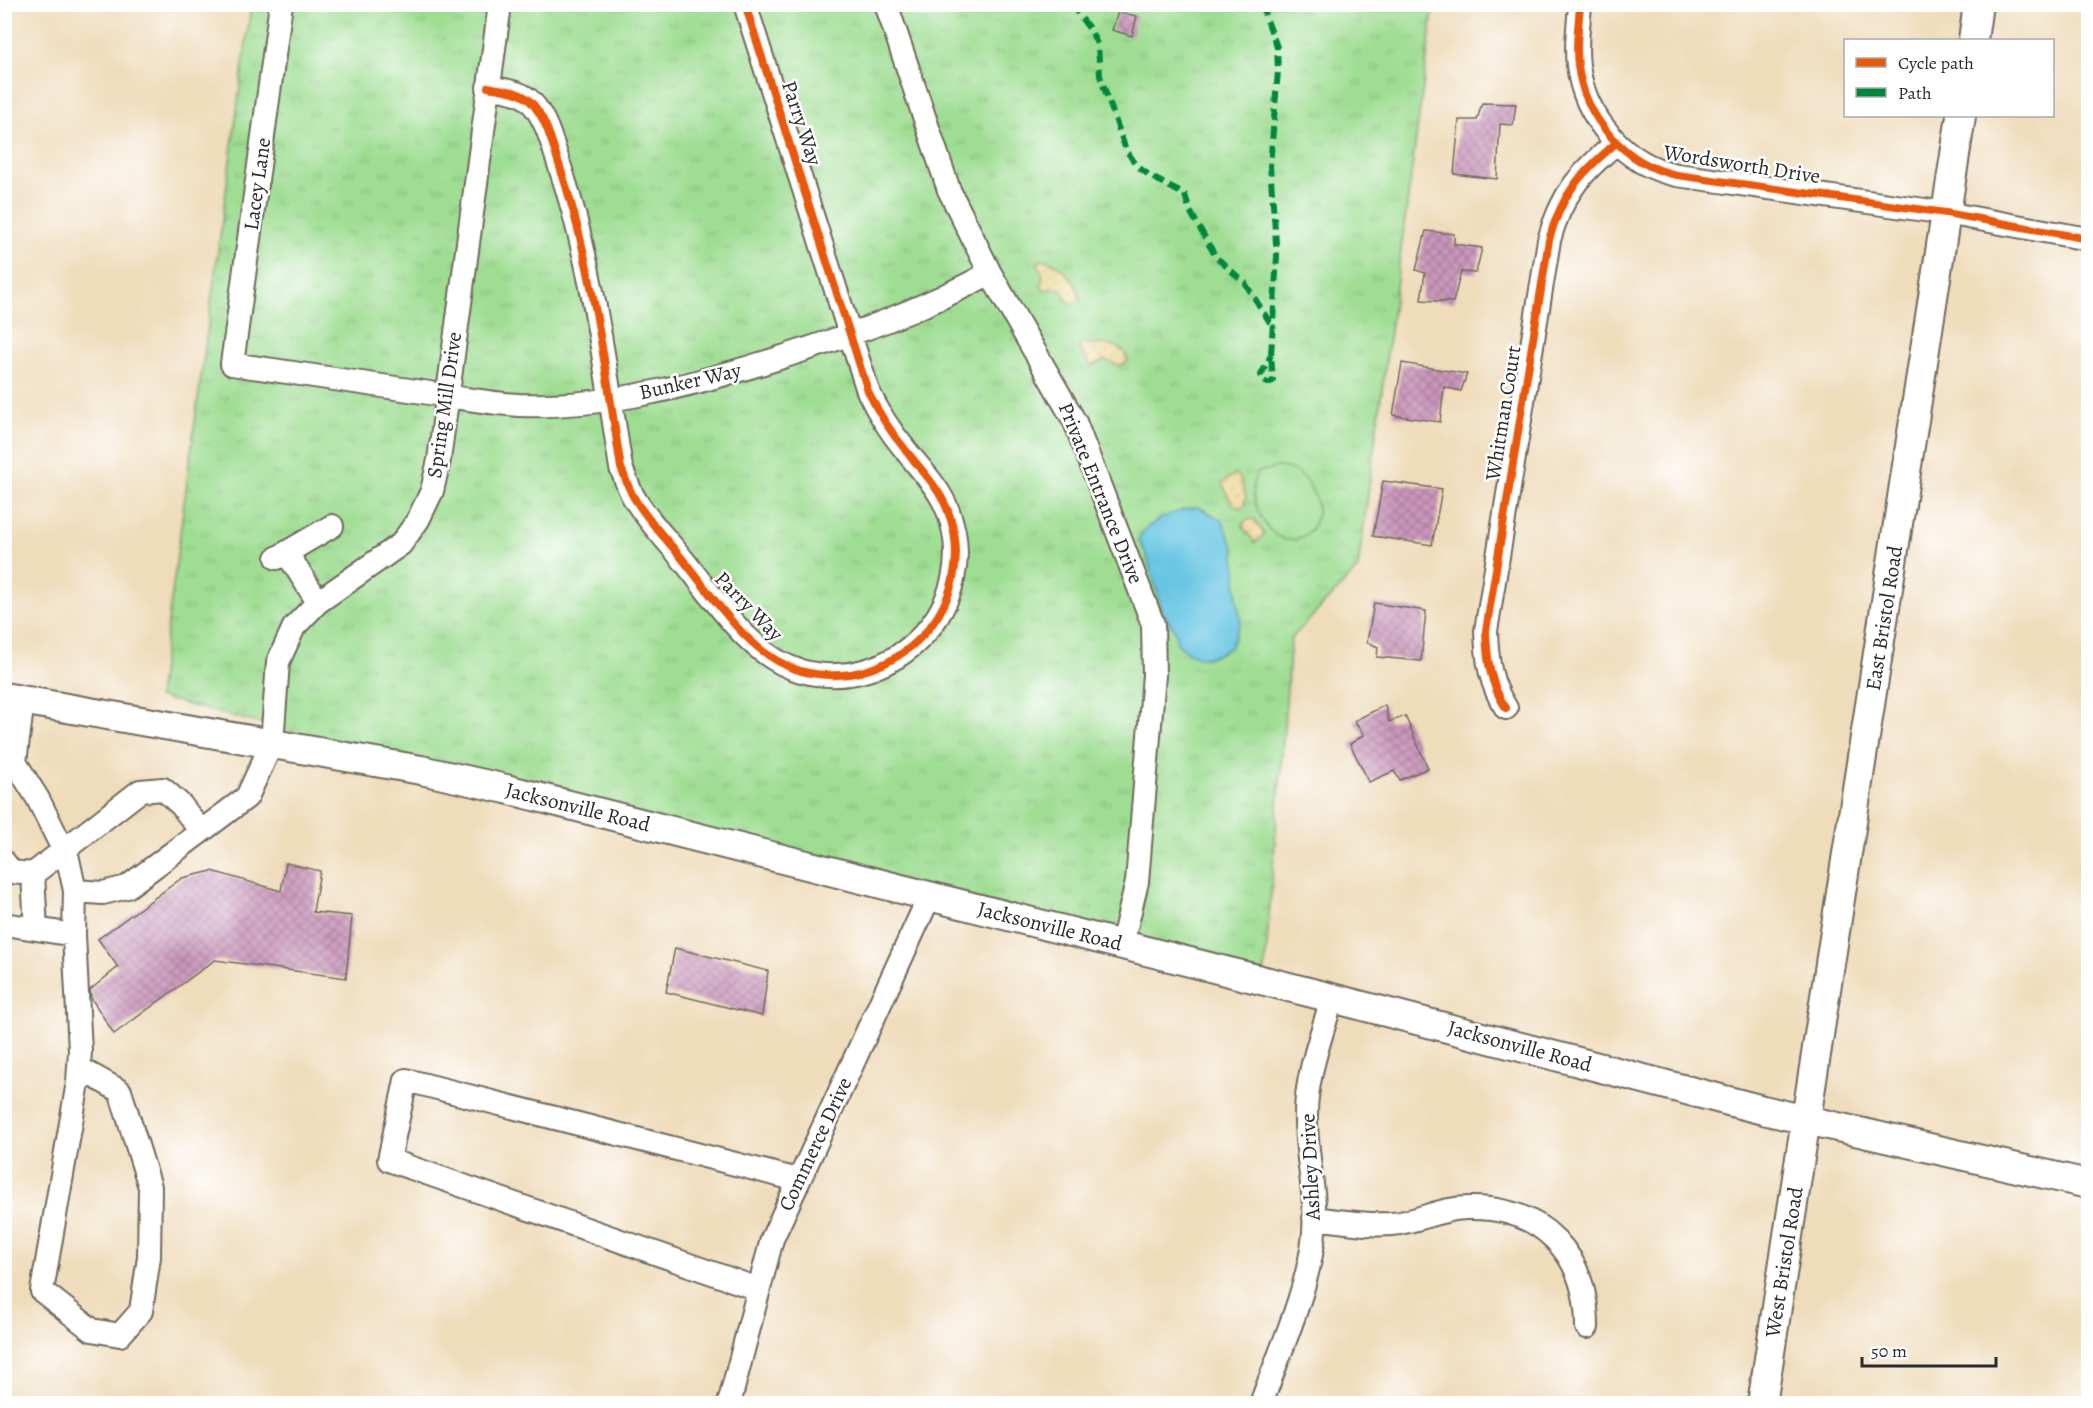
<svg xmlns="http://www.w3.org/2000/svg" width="2093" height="1408" font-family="Alegreya,serif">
  <defs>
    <pattern id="grass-tufts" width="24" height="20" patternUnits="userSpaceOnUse" patternTransform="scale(1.5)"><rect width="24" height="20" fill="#9edd92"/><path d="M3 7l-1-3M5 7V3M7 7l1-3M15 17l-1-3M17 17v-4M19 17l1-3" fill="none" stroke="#88be7e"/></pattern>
    <pattern id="sand-dots" width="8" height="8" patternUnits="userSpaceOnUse" patternTransform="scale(1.5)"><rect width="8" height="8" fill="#eeda9e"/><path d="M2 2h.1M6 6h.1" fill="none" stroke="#cb8" stroke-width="1.8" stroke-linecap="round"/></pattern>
    <pattern id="building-cross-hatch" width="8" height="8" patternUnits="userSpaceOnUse" patternTransform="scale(1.5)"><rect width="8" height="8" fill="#cb97bc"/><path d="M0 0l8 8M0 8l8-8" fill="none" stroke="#a57b99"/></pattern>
  </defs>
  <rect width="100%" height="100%" fill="#fff"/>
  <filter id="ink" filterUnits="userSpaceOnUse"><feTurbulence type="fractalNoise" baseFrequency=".0167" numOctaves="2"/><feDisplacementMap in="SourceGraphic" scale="12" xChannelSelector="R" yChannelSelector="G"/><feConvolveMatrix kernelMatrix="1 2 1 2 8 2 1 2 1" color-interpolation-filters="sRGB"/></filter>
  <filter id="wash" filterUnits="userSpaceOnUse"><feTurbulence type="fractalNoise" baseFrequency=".008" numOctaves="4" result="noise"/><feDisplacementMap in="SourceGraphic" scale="24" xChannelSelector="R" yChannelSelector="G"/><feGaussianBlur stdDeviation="1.35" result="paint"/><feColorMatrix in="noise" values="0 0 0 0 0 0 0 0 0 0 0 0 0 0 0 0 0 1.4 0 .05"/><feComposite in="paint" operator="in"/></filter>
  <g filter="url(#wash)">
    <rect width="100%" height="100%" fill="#efdcbb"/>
    <!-- grass -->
    <path fill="url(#grass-tufts)" stroke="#64845e" stroke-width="1.5" d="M 251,5 L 1434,5 L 1358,568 L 1291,639 L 1264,980 L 158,697 Z"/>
    <!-- sand -->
    <path fill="url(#sand-dots)" stroke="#8c8264" stroke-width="1.5" d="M 1040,260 C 1061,260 1076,282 1081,300 L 1070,304 C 1057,290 1070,286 1044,290 L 1041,285 L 1043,276 L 1038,263 Z
      M 1082,343 C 1097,345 1124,340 1128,361 L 1120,366 L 1105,360 L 1091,366 L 1079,348 Z
      M 1235,474 L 1240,478 L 1246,497 L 1244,506 L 1239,508 L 1231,502 L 1222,483 Z
      M 1254,519 L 1264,534 L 1255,543 L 1242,525 L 1246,520 Z"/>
    <!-- garden -->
    <path fill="#9edd92" stroke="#64845e" stroke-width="1.5" d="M 1277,467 C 1292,467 1302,474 1310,487 C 1338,530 1277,573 1255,502 C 1252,491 1251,481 1259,472 Z"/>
    <!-- water -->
    <path fill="#65c5e3" stroke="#487887" stroke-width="1.5" d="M 1198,507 L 1222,520 L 1235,551 L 1237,599 L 1241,620 L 1230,648 C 1209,661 1194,662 1177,643 L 1175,631 L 1163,613 L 1146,553 L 1138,540 C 1147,520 1178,510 1198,507 Z"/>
    <g id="blocks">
      <!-- building -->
      <path fill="url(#building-cross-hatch)" d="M 1118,12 L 1137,16 L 1132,36 L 1112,30 Z
        M 1482,103 L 1516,104 L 1513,125 L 1500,124 L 1497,179 L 1454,174 L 1459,120 L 1477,120 Z
        M 1426,231 L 1454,234 L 1454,244 L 1482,248 L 1476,273 L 1461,272 L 1453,302 L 1421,300 L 1425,273 L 1416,270 Z
        M 1402,363 L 1467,374 L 1461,391 L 1444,387 L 1440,422 L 1393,415 Z
        M 1383,481 L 1442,489 L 1432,545 L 1373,536 Z
        M 1374,603 L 1426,611 L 1421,661 L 1377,657 L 1378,647 L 1367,642 Z
        M 1385,705 L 1389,722 L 1405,716 L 1428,768 L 1400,780 L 1394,771 L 1369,782 L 1350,744 L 1364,735 L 1354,721 Z
        M 286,863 L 320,871 L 313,912 L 352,916 L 346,978 L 215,960 L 114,1034 L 91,998 L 90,990 L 118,967 L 98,939 L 182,878 L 212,871 L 281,891 Z
        M 675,948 L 768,971 L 762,1016 L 666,992 Z"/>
    </g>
  </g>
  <g filter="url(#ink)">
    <use href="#blocks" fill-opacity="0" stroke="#70695d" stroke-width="1.5"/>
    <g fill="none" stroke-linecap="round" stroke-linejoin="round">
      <!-- minor casing -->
      <g stroke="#70695d" stroke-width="26">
        <path id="minor" d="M 281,4 L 232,364 C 293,373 355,382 416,391 C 450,396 484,403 519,405 C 607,408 693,385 776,359 C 852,335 920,311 990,273
          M 886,4 L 949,190 L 990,273 L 1075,422 L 1153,624 L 1154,675 L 1137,882 L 1122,944
          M 1580,4 C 1579,24 1575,45 1578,65 C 1584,117 1625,165 1677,175 L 1946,213 L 2088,239
          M 488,87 C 502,90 521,91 531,102 C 546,118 552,143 559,164 C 592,262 605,366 621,468 C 626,479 629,491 636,501 C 649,522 668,541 684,561 C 716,600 750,657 801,671 C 896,696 983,603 948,511 C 939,487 919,468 904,448 C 889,430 878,412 868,391 L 745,4
          M 287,553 L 318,602
          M 277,558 L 332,526
          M 23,700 L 15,762 L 38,799 L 68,859 L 75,891 L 74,935
          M 1506,708 C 1490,684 1487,660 1486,631 L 1549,240 C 1562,193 1580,174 1616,143
          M 4,862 L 12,872 L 33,874 L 36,929 L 4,924
          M 33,874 L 140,791 L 163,789 L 181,805 L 200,830
          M 75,891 L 103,893 L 127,887 L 247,797 L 272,743 L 278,662 L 294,627 L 318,602 L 401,544 L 418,520 L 432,491 L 439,460 L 500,4
          M 36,929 L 74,935 L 80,1051 L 78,1082 L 42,1291 L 92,1330 L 120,1335 L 141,1311 L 149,1257 L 150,1187 L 120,1091 L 79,1068
          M 1314,1218 C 1340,1221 1366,1226 1392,1224 C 1418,1222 1441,1208 1467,1208 C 1542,1206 1587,1254 1587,1327
          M 758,1289 L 389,1160 L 406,1080 L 798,1180
          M 729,1404 L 772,1239 L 930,895
          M 1261,1404 C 1279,1353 1306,1295 1313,1242 C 1319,1199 1305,1157 1306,1114 C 1306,1075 1322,1035 1332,998"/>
      </g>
      <!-- major casing -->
      <g stroke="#70695d" stroke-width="32">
        <path id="major" d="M 1973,40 L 1978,4
          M 4,697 L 421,770 L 506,789 L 1332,998 L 1763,1110 L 2088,1184
          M 1762,1404 L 1961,116"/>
      </g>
      <!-- minor -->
      <use href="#minor" stroke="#fff" stroke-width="22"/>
      <!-- major -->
      <use href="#major" stroke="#fff" stroke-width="28"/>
      <!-- quiet -->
      <path stroke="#00873e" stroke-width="6" stroke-dasharray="12 6" stroke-linecap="butt" d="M 1071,4 L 1091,31 L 1098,46 L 1100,76 L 1126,150 L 1137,166 L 1150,176 L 1185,195 L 1190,211 L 1216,257 L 1245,283 L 1274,329
        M 1261,4 L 1277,47 L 1278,71 L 1270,166 L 1277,256 L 1271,355 L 1273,381 L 1268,383 L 1263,381 L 1261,375 L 1271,355"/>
      <!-- cycleway casing -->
      <g stroke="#fff" stroke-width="11">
        <path id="cycleway" d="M 1580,4 C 1579,24 1575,45 1578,65 C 1584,117 1625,165 1677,175 L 1946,213 L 2088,239
          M 488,87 C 502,90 521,91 531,102 C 546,118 552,143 559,164 C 592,262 605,366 621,468 C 626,479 629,491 636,501 C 649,522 668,541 684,561 C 716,600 750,657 801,671 C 896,696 983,603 948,511 C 939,487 919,468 904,448 C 889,430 878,412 868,391 L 745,4
          M 1506,708 C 1490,684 1487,660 1486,631 L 1549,240 C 1562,193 1580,174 1616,143"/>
      </g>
      <!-- cycleway -->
      <use href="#cycleway" stroke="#e8590c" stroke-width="8"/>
    </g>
  </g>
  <g text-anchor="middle" stroke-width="5" stroke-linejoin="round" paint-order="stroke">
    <!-- street labels -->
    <g font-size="21" fill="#2b2b2b" stroke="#fff">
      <text transform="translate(802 123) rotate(72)" y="7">Parry Way</text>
      <text transform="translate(1742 164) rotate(9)" y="7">Wordsworth Drive</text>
      <text transform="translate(257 184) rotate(-82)" y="7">Lacey Lane</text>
      <text transform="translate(690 381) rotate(-13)" y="7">Bunker Way</text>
      <text transform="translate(444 405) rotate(-82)" y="7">Spring Mill Drive</text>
      <text transform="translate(1503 413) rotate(-81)" y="7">Whitman Court</text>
      <text transform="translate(1101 493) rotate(68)" y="7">Private Entrance Drive</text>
      <text transform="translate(749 606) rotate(46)" y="7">Parry Way</text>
      <text transform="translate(1884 618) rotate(-81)" y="7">East Bristol Road</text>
      <text transform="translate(578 807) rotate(14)" y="7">Jacksonville Road</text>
      <text transform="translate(1050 926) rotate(14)" y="7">Jacksonville Road</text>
      <text transform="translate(1520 1046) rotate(15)" y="7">Jacksonville Road</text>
      <text transform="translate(815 1144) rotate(-65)" y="7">Commerce Drive</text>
      <text transform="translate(1310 1167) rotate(-93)" y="7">Ashley Drive</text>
      <text transform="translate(1784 1262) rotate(-81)" y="7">West Bristol Road</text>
    </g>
  </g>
  <!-- margin -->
  <rect width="2093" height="1408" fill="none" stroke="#fff" stroke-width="24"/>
  <!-- legend -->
  <rect x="1844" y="39" width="210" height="78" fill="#ffffff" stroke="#aaaaaa" stroke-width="1.5"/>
  <rect x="1856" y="58" width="30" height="9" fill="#e8590c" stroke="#aaaaaa" stroke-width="1.5"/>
  <text x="1898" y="69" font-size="18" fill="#2b2b2b">Cycle path</text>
  <rect x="1856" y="88" width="30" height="9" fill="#00873e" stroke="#aaaaaa" stroke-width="1.5"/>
  <text x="1898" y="99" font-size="18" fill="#2b2b2b">Path</text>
  <!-- scale -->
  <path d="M1862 1357v9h134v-9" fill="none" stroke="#2b2b2b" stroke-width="3"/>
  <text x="1871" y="1357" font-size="18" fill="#2b2b2b" stroke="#ffffff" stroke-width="4.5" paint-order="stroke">50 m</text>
</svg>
